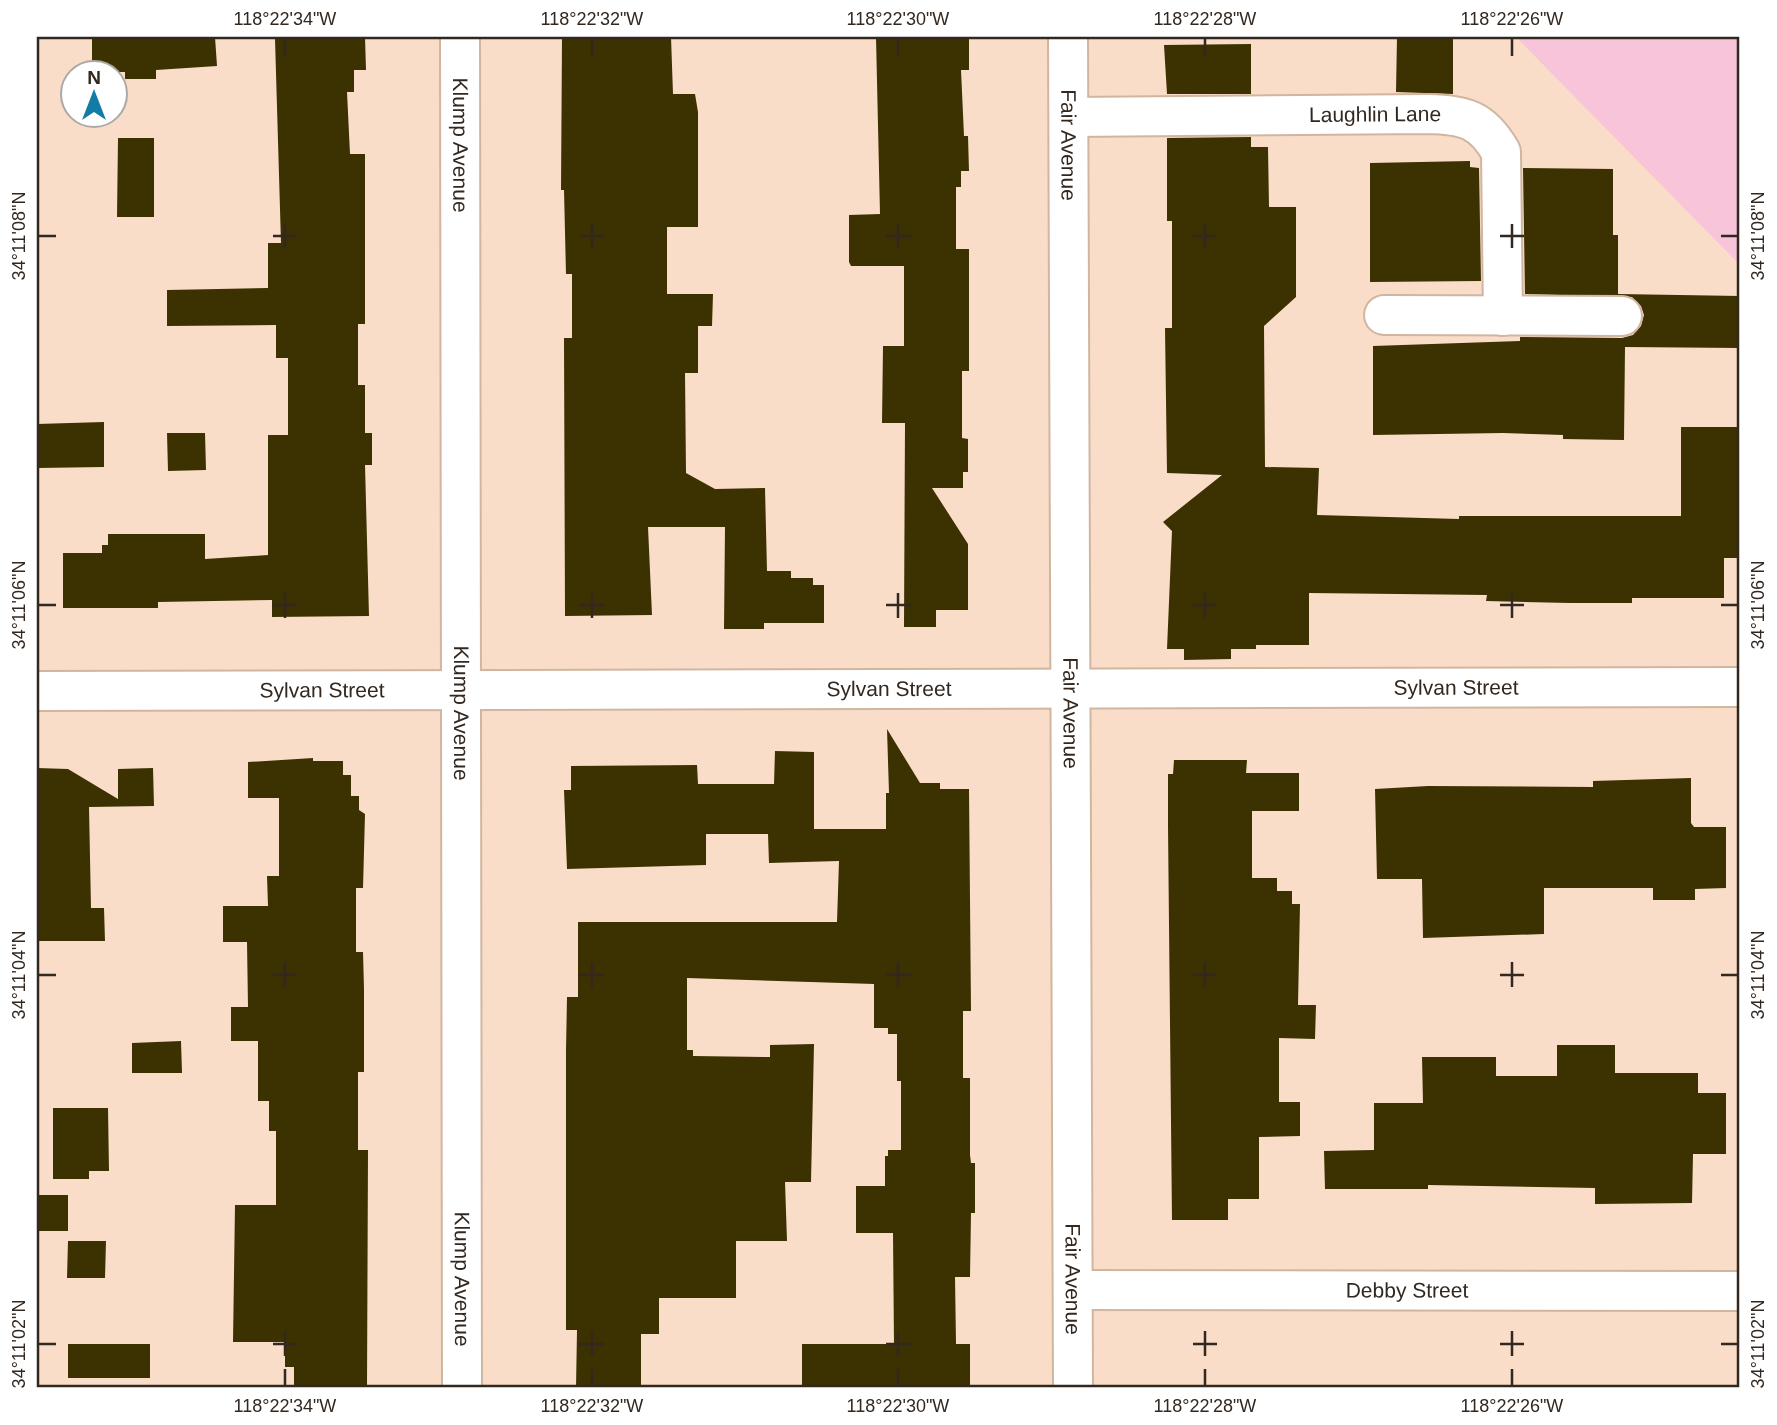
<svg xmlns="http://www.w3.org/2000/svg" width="1777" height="1425" font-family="Helvetica,sans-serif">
  <rect width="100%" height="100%" fill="#f9ddc8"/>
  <!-- green -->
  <path fill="#f7c4da" d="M 1516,37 L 1740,37 L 1740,265 Z"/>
  <!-- building -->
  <path fill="#3c3101" d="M 92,37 L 215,37 L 217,66 L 156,70 L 156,79 L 125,79 L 125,72 L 92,72 Z
    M 365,37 L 366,70 L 354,70 L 354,92 L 347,92 L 350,154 L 365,154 L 365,324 L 358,324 L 358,385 L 365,385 L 365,433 L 372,433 L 372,465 L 365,465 L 369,616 L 272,617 L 272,600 L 158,602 L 158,608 L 63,608 L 63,553 L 102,553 L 102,545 L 108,545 L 108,534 L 205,534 L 205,559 L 268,555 L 268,435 L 288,435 L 288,358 L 276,358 L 276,325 L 167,326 L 167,290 L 268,288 L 268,243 L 281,243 L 275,39 Z
    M 562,37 L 671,37 L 673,94 L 695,94 L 698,112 L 698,227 L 667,227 L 667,294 L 713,294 L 712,326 L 698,326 L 698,373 L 685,373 L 686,473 L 715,489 L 765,488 L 767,571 L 791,571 L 791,578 L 813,578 L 813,585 L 824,585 L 824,623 L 764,623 L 764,629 L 724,629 L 725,527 L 648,527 L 652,615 L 565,616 L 564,338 L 572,338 L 572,274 L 566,274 L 564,190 L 561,190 Z
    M 876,37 L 969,37 L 969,70 L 961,70 L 964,136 L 968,136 L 969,171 L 961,171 L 961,187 L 956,187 L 956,249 L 969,249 L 969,371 L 962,371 L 962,438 L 968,439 L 968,472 L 963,472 L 963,488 L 932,488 L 968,544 L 968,610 L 936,610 L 936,627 L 904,627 L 905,423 L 882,423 L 883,346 L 904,346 L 904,266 L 851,266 L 849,262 L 849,215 L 880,214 Z
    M 1397,37 L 1453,37 L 1453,94 L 1396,92 Z
    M 1251,44 L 1251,94 L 1167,94 L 1164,45 Z
    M 1251,137 L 1251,147 L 1268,147 L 1269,207 L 1296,207 L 1296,297 L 1264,326 L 1265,467 L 1319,468 L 1317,515 L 1459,519 L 1459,516 L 1681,516 L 1681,427 L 1740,427 L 1739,558 L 1724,558 L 1724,598 L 1632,598 L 1632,603 L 1570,603 L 1486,601 L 1487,595 L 1309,593 L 1309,645 L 1256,645 L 1256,649 L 1231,649 L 1231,659 L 1184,660 L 1184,649 L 1167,649 L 1172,531 L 1163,522 L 1222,475 L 1167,473 L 1165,328 L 1172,328 L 1172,221 L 1167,221 L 1167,138 Z
    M 118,138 L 154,138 L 154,217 L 117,217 Z
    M 1470,161 L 1470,167 L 1479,168 L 1481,281 L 1370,282 L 1370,163 Z
    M 1523,168 L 1613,169 L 1613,235 L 1618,235 L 1618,294 L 1740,296 L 1740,348 L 1625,347 L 1624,440 L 1563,439 L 1563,435 L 1503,433 L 1373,435 L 1373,346 L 1520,341 L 1520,337 L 1622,338 L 1633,335 L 1641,326 L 1644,315 L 1641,306 L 1632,297 L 1525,294 Z
    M 104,422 L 104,467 L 37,468 L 37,424 Z
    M 167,433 L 205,433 L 206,470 L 168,471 Z
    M 887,729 L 920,783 L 940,783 L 940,789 L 969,789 L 971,1011 L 963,1011 L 963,1078 L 970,1078 L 970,1155 L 971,1163 L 975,1163 L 975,1213 L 971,1213 L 970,1277 L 955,1277 L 956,1344 L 970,1344 L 970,1388 L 802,1388 L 802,1344 L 894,1344 L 893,1233 L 856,1233 L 856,1186 L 885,1186 L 885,1156 L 888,1156 L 888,1150 L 901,1150 L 901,1081 L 897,1081 L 897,1034 L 888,1034 L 888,1028 L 874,1028 L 874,984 L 687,978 L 687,1050 L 693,1050 L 693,1056 L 770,1057 L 770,1045 L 814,1044 L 811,1182 L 785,1182 L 787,1241 L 736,1241 L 736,1298 L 659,1298 L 659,1334 L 641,1334 L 641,1388 L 576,1388 L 577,1330 L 566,1330 L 566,1050 L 567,997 L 578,997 L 578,922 L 837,922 L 839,861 L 769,863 L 768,834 L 706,834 L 706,865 L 567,869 L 564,790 L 571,790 L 571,766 L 697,765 L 698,784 L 774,784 L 775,751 L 814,752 L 814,829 L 886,829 L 886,793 L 889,793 Z
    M 313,758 L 313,761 L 343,761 L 343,775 L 351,775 L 351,796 L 359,796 L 359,810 L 365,814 L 363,888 L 356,888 L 356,952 L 363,952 L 364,989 L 364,1072 L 358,1072 L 358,1150 L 368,1150 L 367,1388 L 294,1388 L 294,1367 L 285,1367 L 285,1342 L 233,1342 L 235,1205 L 276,1205 L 276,1131 L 269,1131 L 269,1101 L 258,1101 L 258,1041 L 231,1041 L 231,1007 L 248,1007 L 247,942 L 223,942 L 223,906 L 268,906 L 267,876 L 279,876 L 279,798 L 248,798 L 248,762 Z
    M 1174,760 L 1247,760 L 1246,773 L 1299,773 L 1299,811 L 1252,811 L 1252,878 L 1277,878 L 1277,891 L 1292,891 L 1292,904 L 1300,904 L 1298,1005 L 1316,1005 L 1315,1039 L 1279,1038 L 1279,1102 L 1300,1102 L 1300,1136 L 1259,1137 L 1259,1199 L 1228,1199 L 1228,1220 L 1172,1220 L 1168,826 L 1168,774 L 1173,774 Z
    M 37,768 L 68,769 L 118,799 L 118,769 L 153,768 L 154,806 L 89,807 L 91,908 L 104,908 L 105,941 L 37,941 Z
    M 1691,778 L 1691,823 L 1694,827 L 1726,827 L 1726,888 L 1695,889 L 1695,900 L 1653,900 L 1653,888 L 1544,888 L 1544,934 L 1423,938 L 1422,879 L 1377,879 L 1375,789 L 1428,786 L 1593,787 L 1593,781 Z
    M 181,1041 L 182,1073 L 132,1073 L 132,1043 Z
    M 1557,1045 L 1615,1045 L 1615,1073 L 1698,1073 L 1698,1093 L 1726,1093 L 1726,1154 L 1693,1154 L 1692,1203 L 1595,1204 L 1595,1188 L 1428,1185 L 1428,1189 L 1325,1189 L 1324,1151 L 1374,1150 L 1374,1103 L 1423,1103 L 1422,1057 L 1496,1057 L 1496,1076 L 1557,1076 Z
    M 53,1108 L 108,1108 L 109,1171 L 89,1171 L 89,1179 L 53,1179 Z
    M 37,1195 L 68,1195 L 68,1231 L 37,1231 Z
    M 68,1241 L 106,1241 L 105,1278 L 67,1278 Z
    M 68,1344 L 150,1344 L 150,1378 L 68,1378 Z"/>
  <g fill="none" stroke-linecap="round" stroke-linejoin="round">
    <!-- minor casing -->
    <g stroke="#d0b6a1" stroke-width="42">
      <g id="minor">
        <path id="s1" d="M 460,37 L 462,1388"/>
        <path id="s2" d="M 1068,37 L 1073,1388"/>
        <path id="s3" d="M 1069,117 L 1428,114 C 1465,115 1482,119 1501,152 L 1503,316"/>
        <path d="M 1384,315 L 1622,316"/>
        <path id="s4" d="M 37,691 L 1740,687"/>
        <path id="s5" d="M 1073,1290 L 1740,1291"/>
      </g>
    </g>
    <!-- minor -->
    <use href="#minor" stroke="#fff" stroke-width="38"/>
  </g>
  <!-- ticks -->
  <path fill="none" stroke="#332820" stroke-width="2.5" d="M 285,38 L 285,56M 592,38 L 592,56M 898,38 L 898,56M 1205,38 L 1205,56M 1512,38 L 1512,56M 285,224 L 285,248M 592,224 L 592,248M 898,224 L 898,248M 1205,224 L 1205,248M 1512,224 L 1512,248M 38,236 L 56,236M 273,236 L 297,236M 579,236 L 604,236M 886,236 L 911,236M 1193,236 L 1217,236M 1500,236 L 1524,236M 1721,236 L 1738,236M 285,593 L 285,618M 592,593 L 592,618M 898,593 L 898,618M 1205,593 L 1205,618M 1512,593 L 1512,618M 38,605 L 56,605M 273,605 L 297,605M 579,605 L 604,605M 886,605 L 911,605M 1193,605 L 1217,605M 1500,605 L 1524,605M 1721,605 L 1738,605M 285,962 L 285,987M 592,962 L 592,987M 898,962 L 898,987M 1205,962 L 1205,987M 1512,962 L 1512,987M 38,975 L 56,975M 273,975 L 297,975M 579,975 L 604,975M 886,975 L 911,975M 1193,975 L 1217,975M 1500,975 L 1524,975M 1721,975 L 1738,975M 285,1331 L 285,1356M 592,1331 L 592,1356M 898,1331 L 898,1356M 1205,1331 L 1205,1356M 1512,1331 L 1512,1356M 38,1344 L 56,1344M 273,1344 L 297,1344M 579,1344 L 604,1344M 886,1344 L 911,1344M 1193,1344 L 1217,1344M 1500,1344 L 1524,1344M 1721,1344 L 1738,1344M 285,1369 L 285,1386M 592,1369 L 592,1386M 898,1369 L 898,1386M 1205,1369 L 1205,1386M 1512,1369 L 1512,1386"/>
  <g text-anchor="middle" stroke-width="7" stroke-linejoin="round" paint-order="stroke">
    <!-- street labels -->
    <g font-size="21" fill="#332820" stroke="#fff">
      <text dy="7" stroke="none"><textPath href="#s3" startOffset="306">Laughlin Lane</textPath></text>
      <text dy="7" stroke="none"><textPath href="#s1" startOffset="108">Klump Avenue</textPath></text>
      <text dy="7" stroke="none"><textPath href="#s2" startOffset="108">Fair Avenue</textPath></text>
      <text dy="7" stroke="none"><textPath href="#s4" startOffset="1419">Sylvan Street</textPath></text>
      <text dy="7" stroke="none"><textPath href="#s4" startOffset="852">Sylvan Street</textPath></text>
      <text dy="7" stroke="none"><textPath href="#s4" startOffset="285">Sylvan Street</textPath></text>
      <text dy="7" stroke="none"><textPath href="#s1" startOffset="676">Klump Avenue</textPath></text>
      <text dy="7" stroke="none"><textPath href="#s2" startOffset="676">Fair Avenue</textPath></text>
      <text dy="7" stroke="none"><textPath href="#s1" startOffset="1242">Klump Avenue</textPath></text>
      <text dy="7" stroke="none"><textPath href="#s2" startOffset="1242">Fair Avenue</textPath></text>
      <text dy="7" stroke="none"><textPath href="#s5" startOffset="334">Debby Street</textPath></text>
    </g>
  </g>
  <!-- border -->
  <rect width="1777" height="1425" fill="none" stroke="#ffffff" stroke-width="77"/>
  <!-- north arrow -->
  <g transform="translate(94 94)"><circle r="33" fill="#ffffff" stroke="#ada9a6" stroke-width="2"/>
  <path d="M0-5L12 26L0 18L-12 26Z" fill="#137ca6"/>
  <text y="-10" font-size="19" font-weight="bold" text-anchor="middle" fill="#332820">N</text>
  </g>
  <rect x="38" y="38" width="1700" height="1348" fill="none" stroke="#332820" stroke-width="2.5"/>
  <g font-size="18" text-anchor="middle" fill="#332820">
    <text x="285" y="25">118°22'34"W</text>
    <text x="592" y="25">118°22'32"W</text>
    <text x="898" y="25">118°22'30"W</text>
    <text x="1205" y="25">118°22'28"W</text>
    <text x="1512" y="25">118°22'26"W</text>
    <text transform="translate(19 236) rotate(-90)" y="6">34°11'08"N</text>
    <text transform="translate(1758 236) rotate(-90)" y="6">34°11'08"N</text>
    <text transform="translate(19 605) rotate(-90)" y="6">34°11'06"N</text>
    <text transform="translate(1758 605) rotate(-90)" y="6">34°11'06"N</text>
    <text transform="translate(19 975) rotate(-90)" y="6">34°11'04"N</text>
    <text transform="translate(1758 975) rotate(-90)" y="6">34°11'04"N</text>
    <text transform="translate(19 1344) rotate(-90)" y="6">34°11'02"N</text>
    <text transform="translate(1758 1344) rotate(-90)" y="6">34°11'02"N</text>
    <text x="285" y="1412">118°22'34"W</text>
    <text x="592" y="1412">118°22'32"W</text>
    <text x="898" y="1412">118°22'30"W</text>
    <text x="1205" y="1412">118°22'28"W</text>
    <text x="1512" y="1412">118°22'26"W</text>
  </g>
</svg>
